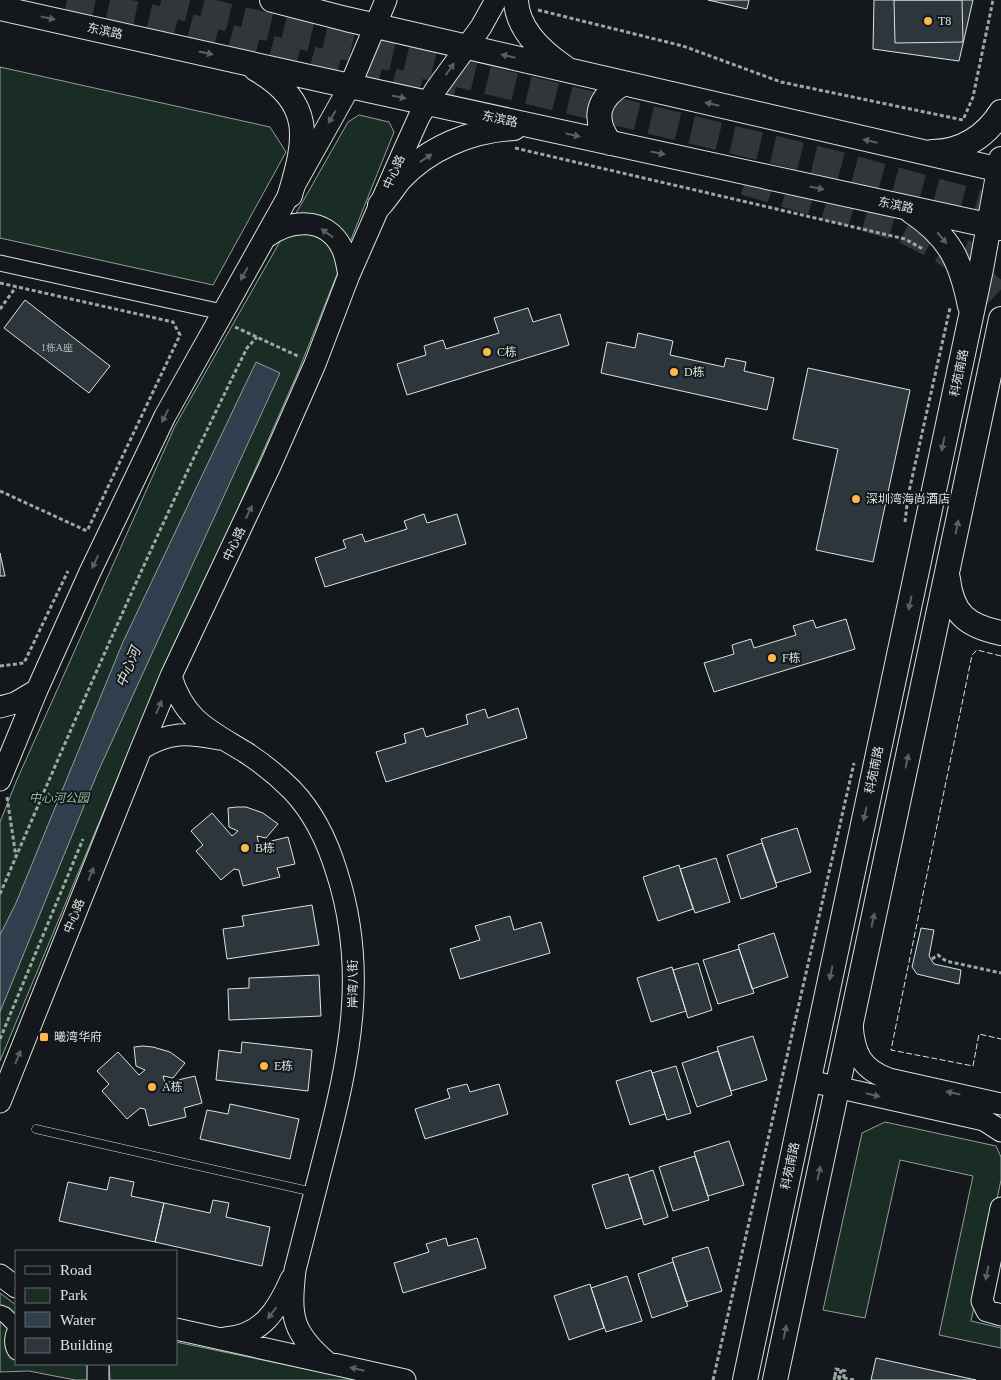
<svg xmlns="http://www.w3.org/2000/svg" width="1001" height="1380" font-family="'Times New Roman','Noto Sans SC',serif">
  <rect width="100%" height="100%" fill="#14181c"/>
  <!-- green -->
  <path fill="#1a2d24" stroke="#939e99" d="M 0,67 L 270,127 L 286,152 L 213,285 L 0,238 Z
    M 359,115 L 389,122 L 394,132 L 298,372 L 232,522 L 150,700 L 0,1061 L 0,822 L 16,782 L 175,426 L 348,122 Z
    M 885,1122 L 996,1146 L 1001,1157 L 1001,1180 L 971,1321 L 1001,1328 L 1001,1348 L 939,1335 L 973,1176 L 900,1160 L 865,1318 L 823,1310 L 862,1133 Z
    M 0,1293 L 16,1305 L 16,1364 L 88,1364 L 89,1380 L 75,1380 L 29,1371 L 0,1372 Z
    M 176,1342 L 359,1380 L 110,1380 L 109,1364 L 176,1364 Z"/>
  <!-- water -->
  <path fill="#2f3f4d" stroke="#939e99" d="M 256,362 L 280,373 L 97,774 L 0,1012 L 0,935 L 16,903 L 123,642 Z"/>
  <!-- building -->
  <path fill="#2c363c" stroke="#d8e6dc" d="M 708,0 L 749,0 L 747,9 Z
    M 874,0 L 973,0 L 959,61 L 873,49 Z
    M 894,0 L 962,0 L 963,42 L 895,43 Z
    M 25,300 L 110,366 L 89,393 L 4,328 Z
    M 528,308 L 533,322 L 560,314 L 569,345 L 407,395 L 397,364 L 426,355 L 424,346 L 443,340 L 446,349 L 499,333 L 494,318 Z
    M 638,333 L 673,341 L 670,355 L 724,367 L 726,358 L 746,362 L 744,371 L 774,378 L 767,410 L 601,373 L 607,342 L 635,348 Z
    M 808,368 L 910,390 L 873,562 L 816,550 L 838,449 L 793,439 Z
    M 424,514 L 427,523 L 457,514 L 466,544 L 325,587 L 315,558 L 346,548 L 343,540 L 362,534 L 365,542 L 407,529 L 404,521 Z
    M 0,553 L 5,576 L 0,576 Z
    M 846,619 L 855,649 L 714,692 L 704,663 L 734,654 L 732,645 L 751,639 L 754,648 L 796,635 L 793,626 L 813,620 L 816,628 Z
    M 518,708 L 527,738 L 386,782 L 376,752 L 406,743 L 404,734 L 423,728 L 426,737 L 468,724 L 466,715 L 485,709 L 488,718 Z
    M 237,807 L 246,807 L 263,813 L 278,824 L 266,838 L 257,836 L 259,844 L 288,837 L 295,864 L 277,868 L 280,877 L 243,886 L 239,870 L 234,869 L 221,880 L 196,851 L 203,845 L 191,831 L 212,813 L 232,836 L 238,831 L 229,827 L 228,808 Z
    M 797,828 L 811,872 L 776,883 L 761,839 Z
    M 762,843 L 777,887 L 741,899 L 727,855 Z
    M 716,858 L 730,902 L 695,913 L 680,869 Z
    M 679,865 L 693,909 L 658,921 L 643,877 Z
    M 312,905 L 319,945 L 227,959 L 223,929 L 244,926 L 242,916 Z
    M 510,916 L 514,930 L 541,922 L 550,953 L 460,979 L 450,949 L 480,940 L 475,926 Z
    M 921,928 L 934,930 L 929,956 L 934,964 L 961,970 L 959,984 L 917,974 L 912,967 Z
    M 774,933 L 788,977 L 752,989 L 738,945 Z
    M 739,949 L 754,993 L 718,1004 L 703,960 Z
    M 698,963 L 712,1010 L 688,1018 L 673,970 Z
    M 672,967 L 686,1011 L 651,1022 L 637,978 Z
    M 319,975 L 321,1016 L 229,1020 L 228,989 L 249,988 L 249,978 Z
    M 753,1036 L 767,1080 L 731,1091 L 717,1047 Z
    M 242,1042 L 312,1050 L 308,1091 L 216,1080 L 219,1050 L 241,1053 Z
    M 143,1046 L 153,1047 L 170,1052 L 185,1063 L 173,1078 L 163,1076 L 165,1083 L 195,1076 L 202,1103 L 184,1108 L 186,1117 L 149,1126 L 145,1109 L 140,1108 L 127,1119 L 102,1091 L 109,1084 L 97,1071 L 118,1052 L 139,1075 L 145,1070 L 136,1066 L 134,1047 Z
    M 718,1051 L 732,1095 L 697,1107 L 682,1063 Z
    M 676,1066 L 691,1113 L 667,1120 L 652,1073 Z
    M 651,1070 L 665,1114 L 630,1125 L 616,1081 Z
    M 467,1084 L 470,1092 L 499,1084 L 508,1114 L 425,1139 L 415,1109 L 450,1098 L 447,1089 Z
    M 230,1104 L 299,1119 L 290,1159 L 200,1139 L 207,1110 L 228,1114 Z
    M 729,1141 L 744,1185 L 708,1196 L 694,1152 Z
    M 695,1156 L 709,1200 L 673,1211 L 659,1167 Z
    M 653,1170 L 668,1217 L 644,1225 L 629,1178 Z
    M 628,1174 L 642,1218 L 606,1229 L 592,1185 Z
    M 110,1177 L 134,1182 L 131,1196 L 164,1203 L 155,1242 L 59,1221 L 68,1182 L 107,1190 Z
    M 213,1200 L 229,1203 L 226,1217 L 270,1227 L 262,1266 L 155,1242 L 164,1203 L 210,1213 Z
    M 446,1238 L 448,1246 L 477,1238 L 486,1268 L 403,1293 L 394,1263 L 429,1252 L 426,1244 Z
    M 708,1247 L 722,1291 L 686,1302 L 672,1258 Z
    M 673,1262 L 688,1306 L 652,1318 L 638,1274 Z
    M 627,1276 L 642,1321 L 606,1332 L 591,1288 Z
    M 590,1284 L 604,1328 L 569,1340 L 554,1296 Z
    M 876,1358 L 976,1380 L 871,1380 Z"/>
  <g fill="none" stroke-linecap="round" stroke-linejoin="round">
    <!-- highway-tunnel -->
    <path stroke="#313739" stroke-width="28" stroke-dasharray="28 14" stroke-linecap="butt" d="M 67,0 L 171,23 L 453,98
      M 161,1 L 829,163 L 1001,210
      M 745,181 L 904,229 L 942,249 L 965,265 L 1001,299
      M 963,253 L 1001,269"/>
    <!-- lane casing -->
    <g stroke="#d8e6dc" stroke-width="9">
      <path id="lane" d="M 36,1129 L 313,1192"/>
    </g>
    <!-- street casing -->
    <g stroke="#d8e6dc" stroke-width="17">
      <path id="street" d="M 0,263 L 222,312
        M 0,1313 L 5,1315 L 16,1326
        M 16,1329 C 12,1336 11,1345 16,1352"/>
    </g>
    <!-- secondary casing -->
    <g stroke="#d8e6dc" stroke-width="23">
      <path id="secondary" d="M 265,238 C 290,219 326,216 342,248 C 346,256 347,266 349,275
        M 171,676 C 184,720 209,730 245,752 C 262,763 278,776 292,790 C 314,813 328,843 337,873 C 368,970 350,1057 325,1153 C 315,1192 305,1231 295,1270 C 290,1316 291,1332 328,1363
        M 0,707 L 15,703 L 37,690
        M 141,749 C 169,731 188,733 219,739
        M 0,780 L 37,690 L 90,572 L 165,416 L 350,86 L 386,0
        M 852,1024 C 854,1053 861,1069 889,1079 L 1001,1104
        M 809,1081 L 984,1120 L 1001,1131
        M 0,1102 L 141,749 L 171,676 L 270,466 L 315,364 L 349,275 L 401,157 L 419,117 L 436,89 L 481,27 L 496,0
        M 1001,1208 L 982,1301 L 987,1311 L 1001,1315
        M 0,1275 L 16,1287
        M 176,1329 L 405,1380
        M 225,1338 C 262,1335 277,1311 291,1279
        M 98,1380 L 98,1364"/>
    </g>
    <!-- primary casing -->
    <g stroke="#d8e6dc" stroke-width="26">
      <path id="primary" d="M 272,0 L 346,19 L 1001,170
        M 516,0 C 517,29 542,52 564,67
        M 0,8 L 327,81 L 1001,228
        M 256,69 C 314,103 307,138 290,195
        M 610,143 C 592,119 597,98 624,83
        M 932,152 C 962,152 986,136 1001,112
        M 380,205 C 387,197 393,188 399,180 C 428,148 472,130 514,128
        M 911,211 C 950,237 961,261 970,306
        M 948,579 C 952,614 967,626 1001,633
        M 745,1380 L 981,269 L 1001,159
        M 775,1380 L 1001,319"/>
    </g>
    <!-- path -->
    <path stroke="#9da8a2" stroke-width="3" stroke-dasharray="4 2.5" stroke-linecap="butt" d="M 538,10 L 683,46 L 781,82 L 963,120 L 973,97 L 993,0
      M 515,148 L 905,239 L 923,249
      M 0,283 L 173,322 L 180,335 L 88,529
      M 0,309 L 16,287
      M 235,327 L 300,357
      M 0,491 L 87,531
      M 905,522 L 908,496 L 950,308
      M 0,666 L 24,663 L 68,571
      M 7,797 L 16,857
      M 0,894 C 79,710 158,527 247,348 L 257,337
      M 932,959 L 938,955 L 946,961 L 1001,973
      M 0,1039 L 83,839
      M 835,1376 L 836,1369 L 845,1371 L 843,1380
      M 713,1380 L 854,763
      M 839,1380 L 841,1370"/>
    <!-- lane -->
    <use href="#lane" stroke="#14181c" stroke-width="8"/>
    <!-- street -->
    <use href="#street" stroke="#14181c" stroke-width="15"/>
    <!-- secondary -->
    <use href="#secondary" stroke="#14181c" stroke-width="21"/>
    <!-- primary -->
    <use href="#primary" stroke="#14181c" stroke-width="24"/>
    <!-- path-bridge -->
    <path stroke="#9da8a2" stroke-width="3" stroke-dasharray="4 2.5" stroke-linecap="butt" d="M 834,1380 L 835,1376 L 854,1380"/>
    <!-- fence -->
    <path stroke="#d8e6dc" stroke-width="1" stroke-dasharray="6 2.5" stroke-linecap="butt" d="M 1001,656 L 977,650 L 972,655 L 891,1050 L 973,1066 L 979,1034 L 1001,1039"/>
  </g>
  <!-- one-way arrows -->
  <defs><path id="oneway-solid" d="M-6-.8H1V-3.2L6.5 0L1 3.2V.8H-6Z" transform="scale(1.25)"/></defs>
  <g fill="#59605f">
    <use href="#oneway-solid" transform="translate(48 18) rotate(12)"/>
    <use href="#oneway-solid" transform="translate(206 53) rotate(12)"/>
    <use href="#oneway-solid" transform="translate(508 56) rotate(-167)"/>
    <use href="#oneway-solid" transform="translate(450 69) rotate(-55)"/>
    <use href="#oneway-solid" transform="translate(399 97) rotate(12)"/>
    <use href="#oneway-solid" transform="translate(712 104) rotate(-167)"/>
    <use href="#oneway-solid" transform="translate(332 117) rotate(121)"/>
    <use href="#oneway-solid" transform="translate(573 135) rotate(12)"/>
    <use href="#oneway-solid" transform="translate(870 141) rotate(-167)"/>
    <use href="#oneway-solid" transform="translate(658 153) rotate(12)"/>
    <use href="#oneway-solid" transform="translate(426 158) rotate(-34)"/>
    <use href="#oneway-solid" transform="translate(817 188) rotate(12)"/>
    <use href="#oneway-solid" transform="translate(327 233) rotate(-144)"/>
    <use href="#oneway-solid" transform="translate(942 238) rotate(50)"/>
    <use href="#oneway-solid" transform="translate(244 274) rotate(119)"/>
    <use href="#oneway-solid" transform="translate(165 416) rotate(117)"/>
    <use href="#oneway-solid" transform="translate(943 444) rotate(102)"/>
    <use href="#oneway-solid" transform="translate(249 512) rotate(-65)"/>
    <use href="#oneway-solid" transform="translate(957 527) rotate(-78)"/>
    <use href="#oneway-solid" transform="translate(95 562) rotate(116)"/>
    <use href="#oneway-solid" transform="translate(910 603) rotate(102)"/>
    <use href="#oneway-solid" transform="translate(159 707) rotate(-67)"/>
    <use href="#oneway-solid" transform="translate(907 761) rotate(-78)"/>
    <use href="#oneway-solid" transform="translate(865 814) rotate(102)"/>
    <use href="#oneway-solid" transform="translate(91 874) rotate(-68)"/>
    <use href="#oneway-solid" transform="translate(873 920) rotate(-78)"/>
    <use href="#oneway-solid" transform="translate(831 973) rotate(102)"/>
    <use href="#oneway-solid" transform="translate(18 1057) rotate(-68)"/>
    <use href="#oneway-solid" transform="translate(953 1093) rotate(-168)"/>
    <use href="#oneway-solid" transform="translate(873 1095) rotate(13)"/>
    <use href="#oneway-solid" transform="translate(819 1173) rotate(-78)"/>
    <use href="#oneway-solid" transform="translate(987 1273) rotate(102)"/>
    <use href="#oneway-solid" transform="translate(272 1313) rotate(128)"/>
    <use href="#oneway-solid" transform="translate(785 1332) rotate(-78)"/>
    <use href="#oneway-solid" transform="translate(357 1369) rotate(-167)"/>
  </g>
  <!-- markers -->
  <g fill="#ffb74d" stroke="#14181c" stroke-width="2">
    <circle cx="928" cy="21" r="5"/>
    <circle cx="487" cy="352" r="5"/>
    <circle cx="674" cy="372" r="5"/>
    <circle cx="856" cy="499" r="5"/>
    <circle cx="772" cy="658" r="5"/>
    <circle cx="245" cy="848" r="5"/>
    <rect x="39" y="1032" width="10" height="10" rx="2.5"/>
    <circle cx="264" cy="1066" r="5"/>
    <circle cx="152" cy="1087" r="5"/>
  </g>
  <g text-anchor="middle" stroke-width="4" stroke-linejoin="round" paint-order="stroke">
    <!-- number labels -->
    <g font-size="10" fill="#adbab4">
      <text x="57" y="351">1栋A座</text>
    </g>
    <!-- poi labels -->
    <g font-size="12" fill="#d8e6dc" stroke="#14181c" text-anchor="start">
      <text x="938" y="25">T8</text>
      <text x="497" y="356">C栋</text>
      <text x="684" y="376">D栋</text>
      <text x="866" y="503">深圳湾海尚酒店</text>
      <text x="782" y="662">F栋</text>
      <text x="255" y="852">B栋</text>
      <text x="54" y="1041">曦湾华府</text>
      <text x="274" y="1070">E栋</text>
      <text x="162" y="1091">A栋</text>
    </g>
    <!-- street labels -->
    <g font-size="12" fill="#d8e6dc" stroke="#14181c">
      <text transform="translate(105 31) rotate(12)" y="4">东滨路</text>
      <text transform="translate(500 119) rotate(12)" y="4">东滨路</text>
      <text transform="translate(394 172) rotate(-66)" y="4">中心路</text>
      <text transform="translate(896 205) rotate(12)" y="4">东滨路</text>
      <text transform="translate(959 373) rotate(-78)" y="4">科苑南路</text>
      <text transform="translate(234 544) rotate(-65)" y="4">中心路</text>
      <text transform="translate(874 770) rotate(-78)" y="4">科苑南路</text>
      <text transform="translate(74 916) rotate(-68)" y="4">中心路</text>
      <text transform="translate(353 984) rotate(-90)" y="4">岸湾八街</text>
      <text transform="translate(790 1166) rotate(-78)" y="4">科苑南路</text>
    </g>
    <!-- park labels -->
    <g font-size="12" font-style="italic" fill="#8ac095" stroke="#14181c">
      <text x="59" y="802">中心河公园</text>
    </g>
    <!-- water labels -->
    <g font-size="14" font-style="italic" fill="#d8e6dc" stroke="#14181c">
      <text transform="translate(128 667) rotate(-67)" y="5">中心河</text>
    </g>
  </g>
  <!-- legend -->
  <rect x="15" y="1250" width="162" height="115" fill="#14181c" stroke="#626a69"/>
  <rect x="25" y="1266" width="25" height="8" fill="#14181c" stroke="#626a69"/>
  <text x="60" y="1275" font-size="15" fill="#d8e6dc">Road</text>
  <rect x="25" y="1288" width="25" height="15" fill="#1a2d24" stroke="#626a69"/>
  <text x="60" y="1300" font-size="15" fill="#d8e6dc">Park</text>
  <rect x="25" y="1312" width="25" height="15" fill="#2f3f4d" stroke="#626a69"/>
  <text x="60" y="1325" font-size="15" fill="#d8e6dc">Water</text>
  <rect x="25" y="1338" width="25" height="15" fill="#2c363c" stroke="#626a69"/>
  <text x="60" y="1350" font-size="15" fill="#d8e6dc">Building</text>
</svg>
